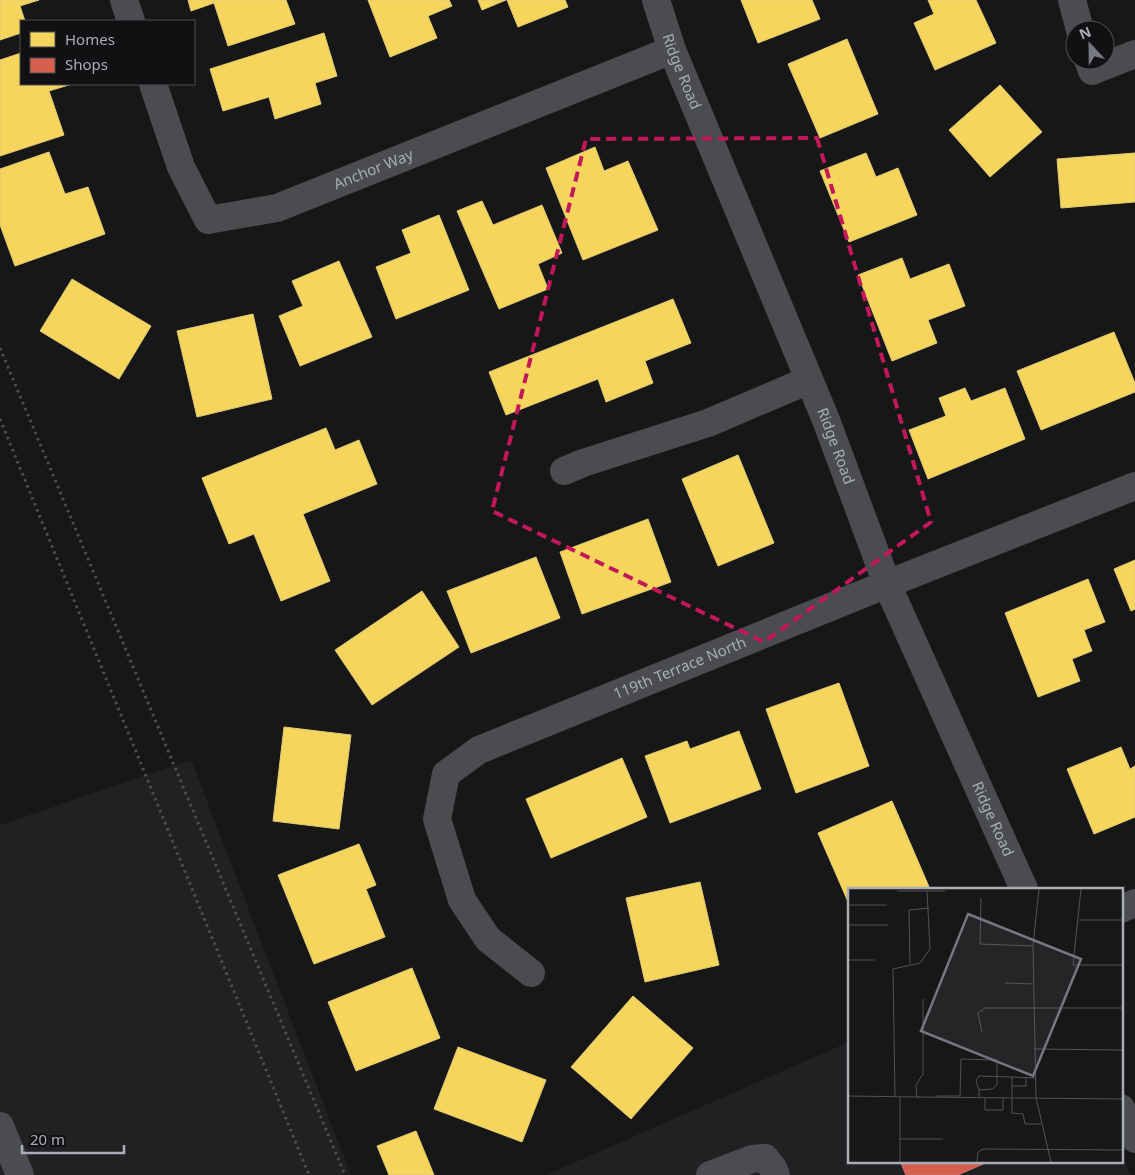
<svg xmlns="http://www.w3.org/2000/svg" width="1135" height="1175" font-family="'Noto Sans',sans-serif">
  <rect width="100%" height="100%" fill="#171717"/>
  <!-- built -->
  <path fill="#212123" d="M 191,760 L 351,1175 L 0,1175 L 0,825 Z
    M 849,1042 L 849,1161 L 1121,1161 L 1121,1153 L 1131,1175 L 546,1175 Z"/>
  <!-- homes -->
  <path fill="#f6d55c" stroke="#dfc978" d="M 0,0 L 39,0 L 20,6 L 25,21 L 21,21 L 21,33 L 0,40 Z
    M 188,0 L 286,0 L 295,24 L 228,46 L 214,3 L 191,11 Z
    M 368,0 L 449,0 L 452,6 L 428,16 L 437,38 L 390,57 Z
    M 478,0 L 506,0 L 482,10 Z
    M 507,0 L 565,0 L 568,7 L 518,27 Z
    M 741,0 L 812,0 L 820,19 L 758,43 Z
    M 928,0 L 976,0 L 996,43 L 935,70 L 914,23 L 934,14 Z
    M 324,33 L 337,76 L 315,83 L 321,104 L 275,119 L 269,97 L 223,111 L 210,69 Z
    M 847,39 L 878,114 L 820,138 L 788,64 Z
    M 21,53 L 21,84 L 72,84 L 49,91 L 64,135 L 0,156 L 0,60 Z
    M 1000,85 L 1042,132 L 990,177 L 949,130 Z
    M 595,147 L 604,171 L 628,161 L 658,230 L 583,260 L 546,168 Z
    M 49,152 L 65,194 L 88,187 L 105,234 L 15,266 L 0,225 L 0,169 Z
    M 866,153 L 876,177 L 898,168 L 917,215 L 849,242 L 820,171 Z
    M 1135,153 L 1135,202 L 1061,208 L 1057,159 Z
    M 482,201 L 493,225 L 542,205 L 562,253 L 538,264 L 548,289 L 499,309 L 457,211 Z
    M 439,215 L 469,290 L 396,319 L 376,267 L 411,253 L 402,230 Z
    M 902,258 L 910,279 L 949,264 L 965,306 L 928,320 L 937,343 L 892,361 L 858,275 Z
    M 339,261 L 372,337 L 300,366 L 279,316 L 303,306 L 292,281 Z
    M 72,279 L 151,326 L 119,379 L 40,331 Z
    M 673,299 L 691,343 L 645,361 L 653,383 L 606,402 L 598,379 L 506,415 L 489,372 Z
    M 253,314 L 272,399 L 197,417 L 177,331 Z
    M 1114,332 L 1135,383 L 1135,392 L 1041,430 L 1017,371 Z
    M 965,388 L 971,401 L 1005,388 L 1025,439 L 928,479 L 909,430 L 946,416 L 939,398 Z
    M 326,428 L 335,450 L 359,440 L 377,484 L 303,514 L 330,581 L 281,601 L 254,534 L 229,544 L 202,478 Z
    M 738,455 L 774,543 L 718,566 L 682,479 Z
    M 648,519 L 671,582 L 582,614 L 560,552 Z
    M 536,557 L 560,618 L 471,653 L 447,591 Z
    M 1135,560 L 1135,609 L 1131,611 L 1114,569 Z
    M 1088,579 L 1105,622 L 1084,630 L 1092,651 L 1072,659 L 1080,681 L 1038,697 L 1005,613 Z
    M 422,591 L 459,647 L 372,705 L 335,650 Z
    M 839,683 L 869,766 L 796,793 L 766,709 Z
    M 284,727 L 351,735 L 339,829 L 273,821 Z
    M 739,731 L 761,789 L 670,823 L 645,756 L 687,741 L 690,749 Z
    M 1121,747 L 1130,769 L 1135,766 L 1135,817 L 1094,834 L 1067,769 Z
    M 622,758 L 647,817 L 551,858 L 526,799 Z
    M 892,801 L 930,889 L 849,889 L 849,904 L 818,833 Z
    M 359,844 L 376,885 L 366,889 L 385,937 L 314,964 L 278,875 Z
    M 700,882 L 719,965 L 645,982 L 626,898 Z
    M 412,968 L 440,1038 L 356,1071 L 328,1002 Z
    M 633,996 L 693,1048 L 631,1119 L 571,1067 Z
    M 458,1047 L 546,1080 L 522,1142 L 434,1109 Z
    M 416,1131 L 434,1175 L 389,1175 L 377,1146 Z"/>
  <!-- shops -->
  <path fill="#d6604d" stroke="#c8776d" d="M 900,1161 L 990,1161 L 958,1175 L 906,1175 Z"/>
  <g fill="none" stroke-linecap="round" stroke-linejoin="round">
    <!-- path -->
    <path stroke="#4d4e52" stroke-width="3" stroke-dasharray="2.5 4" stroke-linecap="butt" d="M 0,348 L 345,1175
      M 0,419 L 309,1175"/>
    <!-- minor -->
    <g stroke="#4b4c50" stroke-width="28">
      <path d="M 124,0 L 131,21"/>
      <path id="s1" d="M 656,0 L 672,50 L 826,420 L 887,584 L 1024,889"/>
      <path d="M 1072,0 L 1080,30"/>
      <path d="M 1088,60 L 1092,71 L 1135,54"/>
      <path id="s2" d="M 153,84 L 181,167 L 208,220 L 277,208 L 672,50"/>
      <path d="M 564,471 L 583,463 L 708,423 L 809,380"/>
      <path d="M 1121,909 L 1135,903"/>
      <path id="s3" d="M 531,973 L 488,939 L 462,900 L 437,819 L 446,774 L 479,750 L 887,584 L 1135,486"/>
      <path d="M 1121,1108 L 1135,1139"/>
      <path d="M 0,1126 L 20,1175"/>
      <path d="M 710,1175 L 752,1159 L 765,1158 L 773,1168 L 776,1175"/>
    </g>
  </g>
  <!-- marked area -->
  <path fill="none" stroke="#c2185b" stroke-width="4" stroke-dasharray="10 6" stroke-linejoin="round" d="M 817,138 L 931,522 L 764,642 L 492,511 L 586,139 Z"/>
  <g text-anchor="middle" stroke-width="5" stroke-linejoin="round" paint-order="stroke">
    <!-- street labels -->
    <g font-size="15" fill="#a8adb8" stroke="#111113">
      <text dy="5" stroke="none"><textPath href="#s1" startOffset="76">Ridge Road</textPath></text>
      <text dy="5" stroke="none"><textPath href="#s2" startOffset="321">Anchor Way</textPath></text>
      <text dy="5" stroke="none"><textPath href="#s1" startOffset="481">Ridge Road</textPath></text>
      <text dy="5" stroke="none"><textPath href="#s3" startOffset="490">119th Terrace North</textPath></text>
      <text dy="5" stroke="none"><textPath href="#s1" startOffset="886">Ridge Road</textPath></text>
    </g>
  </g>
  <!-- overview -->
  <g transform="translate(848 888)">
    <rect width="275" height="275" fill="#171717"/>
    <path fill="none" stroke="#515357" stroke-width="1" d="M 191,1 L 185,58 L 188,210 L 203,274M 233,1 L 225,77 L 275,77M 49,3 L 97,3M 133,10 L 132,56 L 185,58M 0,17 L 39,17M 231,32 L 275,32M 0,37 L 40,37M 0,72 L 27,72M 62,76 L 61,22 L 81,20M 157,95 L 185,96M 134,144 L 130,125 L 137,120 L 275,120M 186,161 L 275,162M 187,190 L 164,189 L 164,225 L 175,226 L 177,236 L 193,236M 164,198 L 178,198 L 178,189M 131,202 L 128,193 L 131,188 L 164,189M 0,208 L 71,209M 89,208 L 113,208M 112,208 L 113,171 L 149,172 L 149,197 L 144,201 L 131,202 L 131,210M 47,209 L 45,81 L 72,75 L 82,61 L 79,3M 52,209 L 52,274M 69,209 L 275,211M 69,209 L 68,197 L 75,186 L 75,111M 137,210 L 137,222 L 155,222 L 155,210M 52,251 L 95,251M 129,274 L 130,264 L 135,261 L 275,262"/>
    <path fill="#757880" fill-opacity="0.15" stroke="#757880" stroke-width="2.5" d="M 120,26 L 233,71 L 185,188 L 73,143 Z"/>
    <rect width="275" height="275" fill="none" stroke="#a8adb8" stroke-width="2.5"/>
  </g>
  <!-- legend -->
  <rect x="20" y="20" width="175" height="65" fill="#111113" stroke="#4d4f55"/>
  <rect x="30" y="32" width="25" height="15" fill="#f6d55c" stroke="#4d4f55"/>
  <text x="65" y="45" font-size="15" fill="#a8adb8">Homes</text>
  <rect x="30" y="58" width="25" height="15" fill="#d6604d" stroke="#4d4f55"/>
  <text x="65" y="70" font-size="15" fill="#a8adb8">Shops</text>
  <!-- north arrow -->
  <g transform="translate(1090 45) rotate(338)"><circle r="24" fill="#111113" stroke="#4d4f55"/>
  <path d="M0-4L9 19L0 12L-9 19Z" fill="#757880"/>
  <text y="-8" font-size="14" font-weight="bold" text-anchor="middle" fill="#a8adb8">N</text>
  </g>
  <!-- scale -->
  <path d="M22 1145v8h102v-8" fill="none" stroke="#a8adb8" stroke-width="2.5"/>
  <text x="30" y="1145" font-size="15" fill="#a8adb8" stroke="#111113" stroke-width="4" paint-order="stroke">20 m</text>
</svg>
